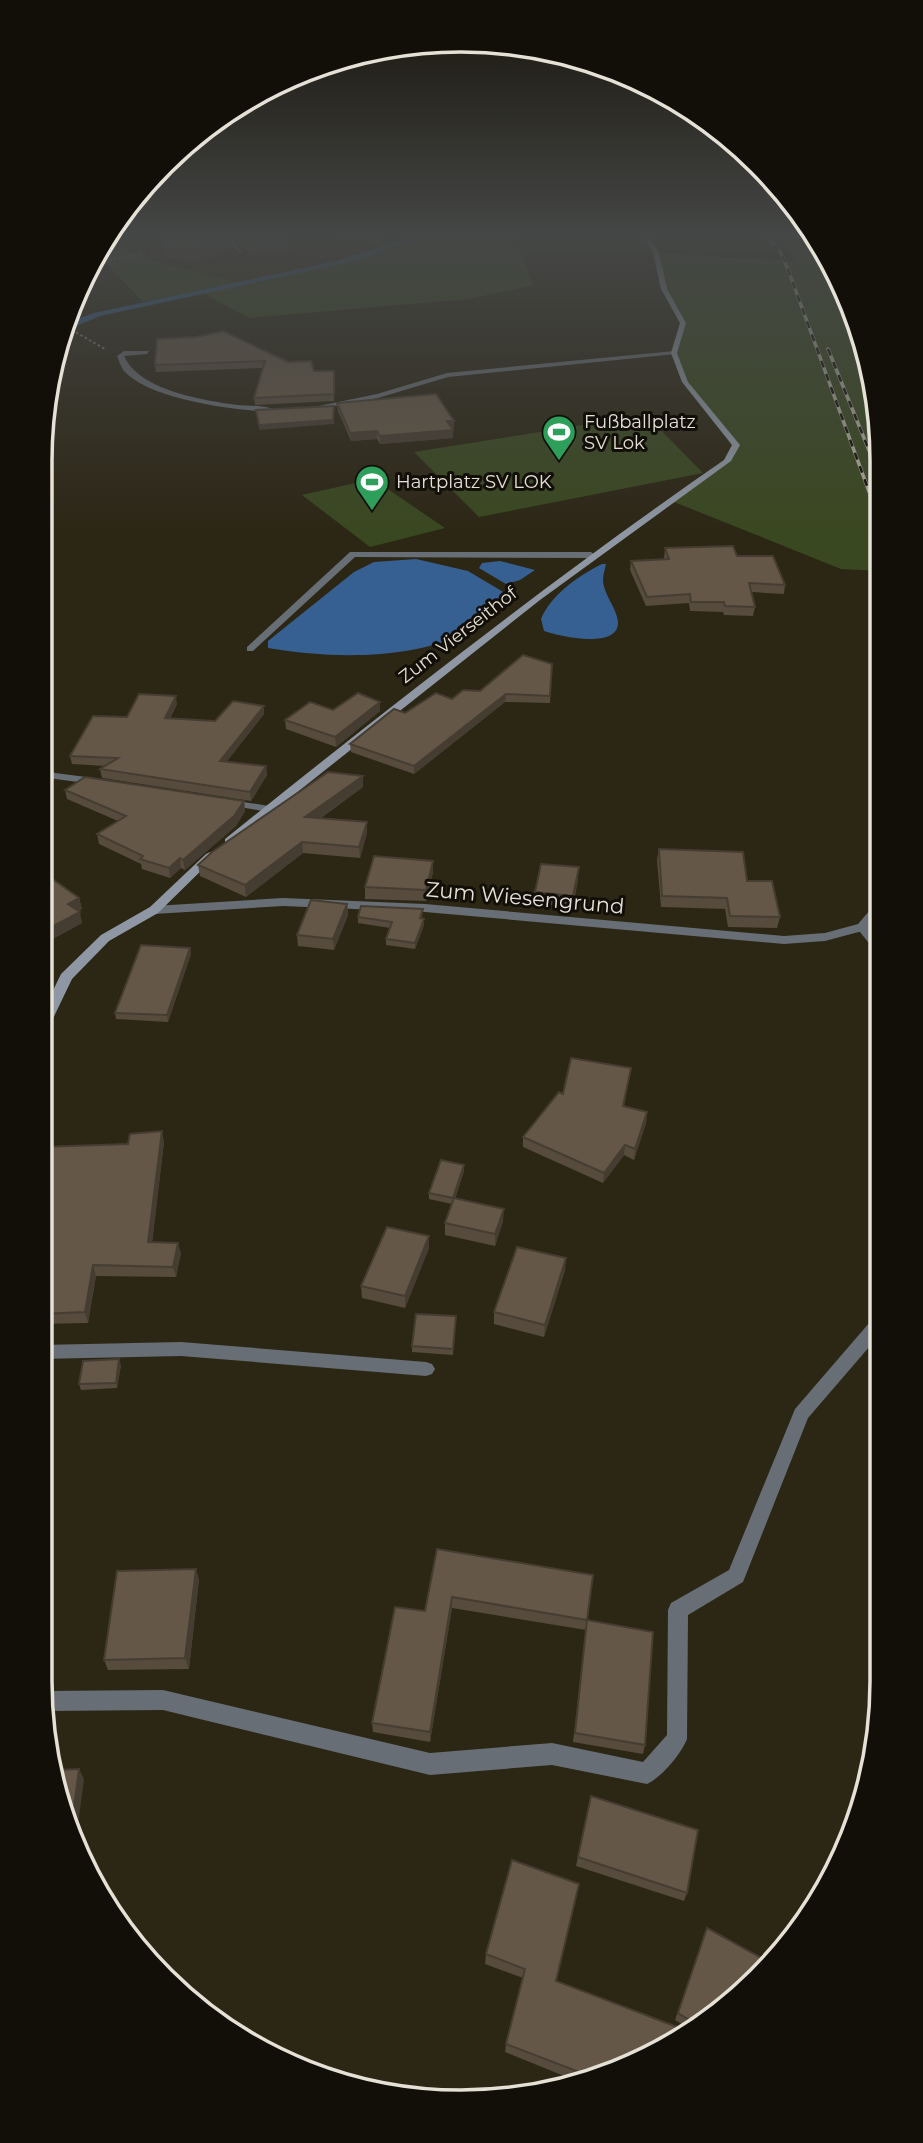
<svg xmlns="http://www.w3.org/2000/svg" width="923" height="2143" font-family="Montserrat,sans-serif">
  <rect width="100%" height="100%" fill="#2c2615"/>
  <!-- built -->
  <path fill="#372e16" d="M 116,234 L 419,234 L 365,254 L 239,283 L 158,263 L 110,243 Z"/>
  <!-- green -->
  <path fill="#3a4821" d="M 431,234 L 514,234 L 533,285 L 468,299 L 249,318 L 203,293 L 360,260 Z
    M 777,234 L 812,234 L 851,300 L 879,406 L 880,571 L 841,569 L 669,500 L 727,461 L 736,445 L 685,382 L 674,353 L 683,323 L 664,289 L 656,253 L 795,261 Z
    M 110,243 L 158,263 L 239,283 L 143,302 L 108,265 L 97,266 Z
    M 646,415 L 703,473 L 479,517 L 414,452 Z
    M 373,479 L 445,528 L 370,547 L 302,495 Z"/>
  <!-- water -->
  <path fill="#366092" d="M 419,234 L 431,234 L 360,260 L 100,316 L 62,332 L 64,324 L 94,313 L 336,261 Z
    M 416,559 L 468,571 L 510,596 C 499,607 484,626 470,632 C 408,660 334,659 268,648 L 268,641 L 354,572 L 374,562 Z
    M 500,561 L 535,570 L 520,580 L 506,584 L 479,568 L 482,563 Z
    M 602,564 L 606,564 C 605,569 603,575 603,580 C 603,594 617,608 618,622 C 619,650 558,636 544,631 L 541,619 C 551,595 578,576 602,564 Z"/>
  <g fill="none" stroke-linecap="round" stroke-linejoin="round">
    <!-- path -->
    <path stroke="#868173" stroke-width="2" stroke-dasharray="2.5 2.5" stroke-linecap="butt" d="M 812,234 L 814,237
      M 99,262 L 146,253
      M 63,325 L 105,349"/>
    <!-- lane -->
    <path fill="#686e75" fill-rule="evenodd" d="M 225,234 L 229,234 L 242,253 L 238,253 Z
      M 350,552 L 591,552 L 595,555 L 591,558 L 355,557 L 253,651 L 247,651 L 247,647 Z
      M 862,923 L 866,924 L 881,941 L 881,953 L 876,952 L 856,927 Z
      M 882,1313 L 882,1332 L 808,1418 L 743,1582 L 688,1615 L 687,1739 C 681,1754 662,1777 647,1784 L 552,1765 L 430,1775 L 163,1710 L 45,1711 L 43,1691 L 163,1690 L 430,1753 L 552,1743 L 643,1762 L 667,1735 L 668,1610 L 671,1603 L 729,1570 L 795,1409 L 876,1315 Z
      M 181,1342 L 426,1362 L 432,1364 L 435,1369 L 432,1374 L 426,1376 L 181,1356 L 40,1359 L 40,1345 Z"/>
    <!-- street -->
    <path fill="#686e75" fill-rule="evenodd" d="M 149,351 L 147,354 L 124,356 C 140,391 203,400 237,405 C 249,406 265,405 276,410 L 272,412 C 234,410 150,400 124,371 C 121,367 119,361 117,356 L 124,351 Z
      M 674,351 L 676,354 L 448,377 L 378,398 L 313,410 L 309,408 L 377,394 L 447,373 Z
      M 40,771 L 101,779 L 107,782 L 101,785 L 40,777 Z
      M 225,799 L 269,806 L 275,809 L 269,812 L 221,804 L 219,802 Z
      M 283,898 L 425,904 L 784,936 L 825,933 L 858,924 L 877,902 L 881,901 L 881,913 L 866,930 L 825,941 L 784,944 L 425,912 L 283,906 L 154,914 L 148,910 L 154,906 Z
      M 40,986 L 62,992 L 64,995 L 57,999 L 40,994 Z"/>
    <!-- secondary -->
    <path fill="#8e97a3" fill-rule="evenodd" d="M 643,234 L 647,234 L 659,253 L 667,289 L 686,323 L 677,353 L 688,382 L 740,445 L 731,461 L 540,600 L 233,843 L 225,843 L 225,839 C 388,708 552,579 724,460 L 732,445 L 682,382 L 671,353 L 680,323 L 661,289 L 653,253 Z
      M 210,852 L 216,856 L 214,858 L 158,913 L 109,941 L 72,979 L 47,1031 L 40,1036 L 40,1017 L 61,974 L 101,935 L 150,907 L 206,854 Z"/>
    <!-- rail casing -->
    <g stroke="#b0ab9e" stroke-width="3.5">
      <path id="rail" d="M 765,234 L 781,253 L 789,272 L 879,519
        M 828,349 L 879,475"/>
    </g>
    <!-- rail -->
    <use href="#rail" stroke="#120f08" stroke-width="2.5" stroke-dasharray="7" stroke-linecap="butt"/>
  </g>
  <!-- wall -->
  <path fill="#564b3d" d="M 232,234 L 281,234 L 289,242 L 290,252 L 252,256 Z
    M 322,234 L 381,234 L 381,243 Z
    M 164,248 L 232,249 L 198,261 L 165,258 Z
    M 157,339 L 288,362 L 314,371 L 334,371 L 334,401 L 255,405 L 254,398 L 263,368 L 156,372 L 155,365 Z
    M 337,403 L 454,428 L 452,428 L 453,430 L 453,438 L 380,444 L 377,439 L 351,441 L 338,411 Z
    M 665,548 L 737,556 L 785,585 L 784,594 L 752,592 L 755,607 L 753,616 L 724,615 L 723,612 L 690,611 L 689,603 L 646,606 L 630,570 L 631,561 L 664,559 Z
    M 552,664 L 550,703 L 505,702 L 414,774 L 351,752 L 350,744 L 405,713 L 480,691 Z
    M 380,702 L 380,711 L 336,747 L 286,729 L 285,720 L 333,710 Z
    M 177,704 L 170,719 L 215,721 L 264,706 L 264,714 L 227,761 L 266,766 L 267,775 L 251,801 L 102,778 L 100,769 L 105,766 L 72,764 L 70,756 L 127,717 Z
    M 363,787 L 321,818 L 367,833 L 360,858 L 303,853 L 246,897 L 200,876 L 198,865 Z
    M 65,790 L 244,801 L 245,811 L 236,826 L 185,870 L 181,868 L 170,878 L 142,869 L 141,864 L 99,844 L 97,834 L 118,821 L 67,799 Z
    M 659,849 L 747,881 L 780,917 L 777,928 L 728,927 L 725,909 L 661,907 L 657,860 Z
    M 433,872 L 426,901 L 365,899 L 365,887 Z
    M 578,879 L 573,907 L 535,904 L 535,892 Z
    M 40,884 L 79,898 L 82,909 L 79,911 L 82,923 L 49,941 L 40,935 Z
    M 347,904 L 348,915 L 334,950 L 298,946 L 297,935 Z
    M 423,909 L 422,918 L 424,919 L 424,925 L 415,949 L 386,945 L 386,939 L 390,928 L 358,923 L 358,917 Z
    M 190,948 L 191,954 L 168,1022 L 116,1019 L 115,1013 Z
    M 631,1068 L 624,1106 L 647,1112 L 646,1123 L 634,1160 L 624,1155 L 603,1183 L 523,1147 L 523,1137 L 563,1094 Z
    M 164,1142 L 152,1242 L 181,1253 L 176,1277 L 96,1276 L 88,1323 L 40,1324 L 40,1147 Z
    M 464,1165 L 464,1171 L 455,1199 L 503,1221 L 495,1246 L 445,1235 L 445,1223 L 452,1204 L 429,1199 L 429,1193 Z
    M 429,1248 L 405,1308 L 362,1298 L 361,1286 Z
    M 565,1270 L 544,1337 L 494,1324 L 494,1312 Z
    M 456,1316 L 453,1355 L 412,1352 L 412,1346 Z
    M 121,1365 L 117,1388 L 81,1390 L 79,1384 Z
    M 437,1549 L 587,1620 L 645,1745 L 643,1754 L 573,1742 L 586,1630 L 452,1608 L 430,1742 L 373,1732 L 372,1723 L 425,1611 Z
    M 199,1579 L 189,1669 L 108,1670 L 104,1660 Z
    M 591,1796 L 687,1893 L 684,1901 L 576,1866 Z
    M 579,1884 L 556,1981 L 672,2047 L 574,2080 L 505,2052 L 506,2044 L 523,1978 L 485,1964 L 486,1954 Z
    M 707,1928 L 761,1973 L 692,2030 L 675,2020 Z"/>
  <!-- shaded-wall -->
  <path fill="#463d32" d="M 231,238 L 232,249 L 198,261 L 197,250 Z
    M 289,242 L 290,252 L 252,256 L 251,245 Z
    M 334,406 L 334,424 L 259,430 L 259,425 Z
    M 447,421 L 454,421 L 454,428 L 447,429 Z
    M 453,430 L 453,438 L 380,444 L 380,436 Z
    M 377,431 L 377,439 L 351,441 L 350,433 Z
    M 506,694 L 505,702 L 414,774 L 414,766 Z
    M 176,696 L 177,704 L 166,727 L 165,718 Z
    M 380,702 L 380,711 L 336,747 L 335,737 Z
    M 264,706 L 264,714 L 221,769 L 220,761 Z
    M 266,766 L 267,775 L 251,801 L 250,792 Z
    M 363,776 L 363,787 L 306,828 L 305,817 Z
    M 244,801 L 245,811 L 236,826 L 185,870 L 183,860 Z
    M 367,822 L 367,833 L 360,858 L 359,847 Z
    M 302,842 L 303,853 L 246,897 L 245,885 Z
    M 180,858 L 181,868 L 170,878 L 169,868 Z
    M 433,861 L 433,872 L 426,901 L 426,890 Z
    M 579,867 L 578,879 L 573,907 L 573,896 Z
    M 79,898 L 82,909 L 71,915 L 68,904 Z
    M 347,904 L 348,915 L 334,950 L 333,939 Z
    M 80,912 L 82,923 L 49,941 L 46,930 Z
    M 424,919 L 424,925 L 415,949 L 415,943 Z
    M 190,948 L 191,954 L 168,1022 L 167,1015 Z
    M 647,1112 L 646,1123 L 634,1160 L 635,1149 Z
    M 162,1131 L 164,1142 L 151,1253 L 148,1242 Z
    M 625,1145 L 624,1155 L 603,1183 L 604,1173 Z
    M 464,1165 L 464,1171 L 453,1204 L 453,1198 Z
    M 504,1209 L 503,1221 L 495,1246 L 495,1234 Z
    M 429,1236 L 429,1248 L 405,1308 L 405,1296 Z
    M 178,1243 L 181,1253 L 176,1277 L 173,1267 Z
    M 566,1258 L 565,1270 L 544,1337 L 545,1325 Z
    M 93,1265 L 96,1276 L 88,1323 L 85,1312 Z
    M 119,1359 L 121,1365 L 117,1388 L 116,1383 Z
    M 196,1569 L 199,1579 L 189,1669 L 185,1658 Z
    M 452,1597 L 452,1608 L 430,1742 L 430,1732 Z
    M 79,1769 L 84,1779 L 76,1840 L 71,1831 Z"/>
  <!-- building -->
  <path fill="#645747" stroke="#463d32" stroke-width="2" d="M 163,234 L 228,234 L 231,238 L 197,250 L 164,248 Z
    M 240,234 L 281,234 L 289,242 L 251,245 Z
    M 223,331 L 288,362 L 311,361 L 314,371 L 334,371 L 334,394 L 254,398 L 265,361 L 155,365 L 157,339 L 196,337 Z
    M 436,394 L 454,421 L 447,421 L 453,430 L 380,436 L 377,431 L 350,433 L 337,403 Z
    M 334,406 L 333,420 L 259,425 L 256,410 Z
    M 733,546 L 737,556 L 773,556 L 785,585 L 749,583 L 755,607 L 725,606 L 724,602 L 691,602 L 690,594 L 647,597 L 631,561 L 669,559 L 665,548 Z
    M 523,655 L 552,664 L 550,696 L 506,694 L 414,766 L 350,744 L 394,709 L 405,713 L 436,693 L 452,699 L 463,690 L 480,691 Z
    M 358,693 L 380,702 L 335,737 L 285,720 L 310,702 L 333,710 Z
    M 139,694 L 176,696 L 165,718 L 215,721 L 233,701 L 264,706 L 220,761 L 266,766 L 250,792 L 100,769 L 118,758 L 70,756 L 93,716 L 127,717 Z
    M 328,772 L 363,776 L 305,817 L 367,822 L 359,847 L 302,842 L 245,885 L 198,865 L 212,852 Z
    M 85,777 L 244,801 L 234,816 L 183,860 L 180,858 L 169,868 L 140,859 L 143,856 L 97,834 L 126,816 L 65,790 Z
    M 659,849 L 743,852 L 747,881 L 772,881 L 780,917 L 730,916 L 727,898 L 662,896 Z
    M 374,856 L 433,861 L 426,890 L 365,887 Z
    M 541,864 L 579,867 L 573,896 L 535,892 Z
    M 51,878 L 79,898 L 68,904 L 80,912 L 46,930 L 40,925 L 40,884 Z
    M 311,900 L 347,904 L 333,939 L 297,935 Z
    M 361,906 L 423,909 L 420,918 L 424,919 L 415,943 L 386,939 L 392,922 L 358,917 Z
    M 141,945 L 190,948 L 167,1015 L 115,1013 Z
    M 571,1058 L 631,1068 L 623,1106 L 647,1112 L 635,1149 L 625,1145 L 604,1173 L 523,1137 L 559,1092 L 563,1094 Z
    M 162,1131 L 148,1242 L 178,1243 L 173,1267 L 93,1265 L 85,1312 L 40,1314 L 40,1147 L 128,1144 L 130,1134 Z
    M 441,1160 L 464,1165 L 453,1198 L 429,1193 Z
    M 454,1198 L 504,1209 L 495,1234 L 445,1223 Z
    M 387,1227 L 429,1236 L 405,1296 L 361,1286 Z
    M 517,1247 L 566,1258 L 545,1325 L 494,1312 Z
    M 416,1314 L 456,1316 L 453,1349 L 412,1346 Z
    M 119,1359 L 116,1383 L 79,1384 L 83,1361 Z
    M 437,1549 L 593,1575 L 587,1620 L 452,1597 L 430,1732 L 372,1723 L 395,1607 L 425,1611 Z
    M 196,1569 L 185,1658 L 104,1660 L 117,1571 Z
    M 587,1620 L 653,1632 L 645,1745 L 575,1733 Z
    M 79,1769 L 71,1831 L 63,1817 L 55,1770 Z
    M 591,1796 L 698,1830 L 687,1893 L 578,1857 Z
    M 512,1860 L 579,1884 L 556,1981 L 677,2027 L 674,2045 L 672,2047 L 587,2075 L 506,2044 L 525,1969 L 486,1954 Z
    M 707,1928 L 765,1960 L 761,1973 L 698,2025 L 678,2013 Z"/>
  <!-- sky -->
  <linearGradient id="sky" x2="0" y2="1"><stop stop-color="#18150c"/><stop offset="0.44" stop-color="#454746"/><stop offset="1" stop-color="#454746" stop-opacity="0"/></linearGradient>
  <rect width="923" height="534" fill="url(#sky)"/>
  <!-- icons -->
  <defs>
    <g id="stadium-pin" transform="scale(1.75)"><path d="M0 17L-7.5 6A9.5 9.5 0 1 1 7.5 6Z" fill="#2e9e5b" stroke="#120f08"/><path d="M0-5a6.5 5 0 1 0 0 10a6.5 5 0 1 0 0-10ZM-3.5-1.8h7v3.6h-7Z" fill="#fff"/></g>
  </defs>
  <g fill-rule="evenodd">
    <use href="#stadium-pin" x="559" y="432"/>
    <use href="#stadium-pin" x="372" y="482"/>
  </g>
  <g text-anchor="middle" stroke-width="6" stroke-linejoin="round" paint-order="stroke">
    <!-- far-poi labels -->
    <g font-size="18" fill="#e5e1d6" stroke="#120f08" text-anchor="start">
      <text x="584" y="428">Fußballplatz<tspan x="584" dy="21">SV Lok</tspan></text>
      <text x="396" y="488">Hartplatz SV LOK</text>
    </g>
    <!-- far-street labels -->
    <g font-size="18" fill="#e5e1d6" stroke="#120f08">
      <text transform="translate(458 635) rotate(-38)" y="6">Zum Vierseithof</text>
    </g>
    <!-- street labels -->
    <g font-size="21" fill="#e5e1d6" stroke="#120f08">
      <text transform="translate(525 898) rotate(5)" y="7">Zum Wiesengrund</text>
    </g>
  </g>
  <!-- crop -->
  <path d="M0 0H923V2143H0ZM461 52H461A409 409 0 0 1 870 461V1681A409 409 0 0 1 461 2090H461A409 409 0 0 1 52 1681V461A409 409 0 0 1 461 52Z" fill="#120f08" fill-rule="evenodd"/>
  <path fill="none" stroke="#e5e1d6" stroke-width="3.5" d="M461 52H461A409 409 0 0 1 870 461V1681A409 409 0 0 1 461 2090H461A409 409 0 0 1 52 1681V461A409 409 0 0 1 461 52Z"/>
</svg>
